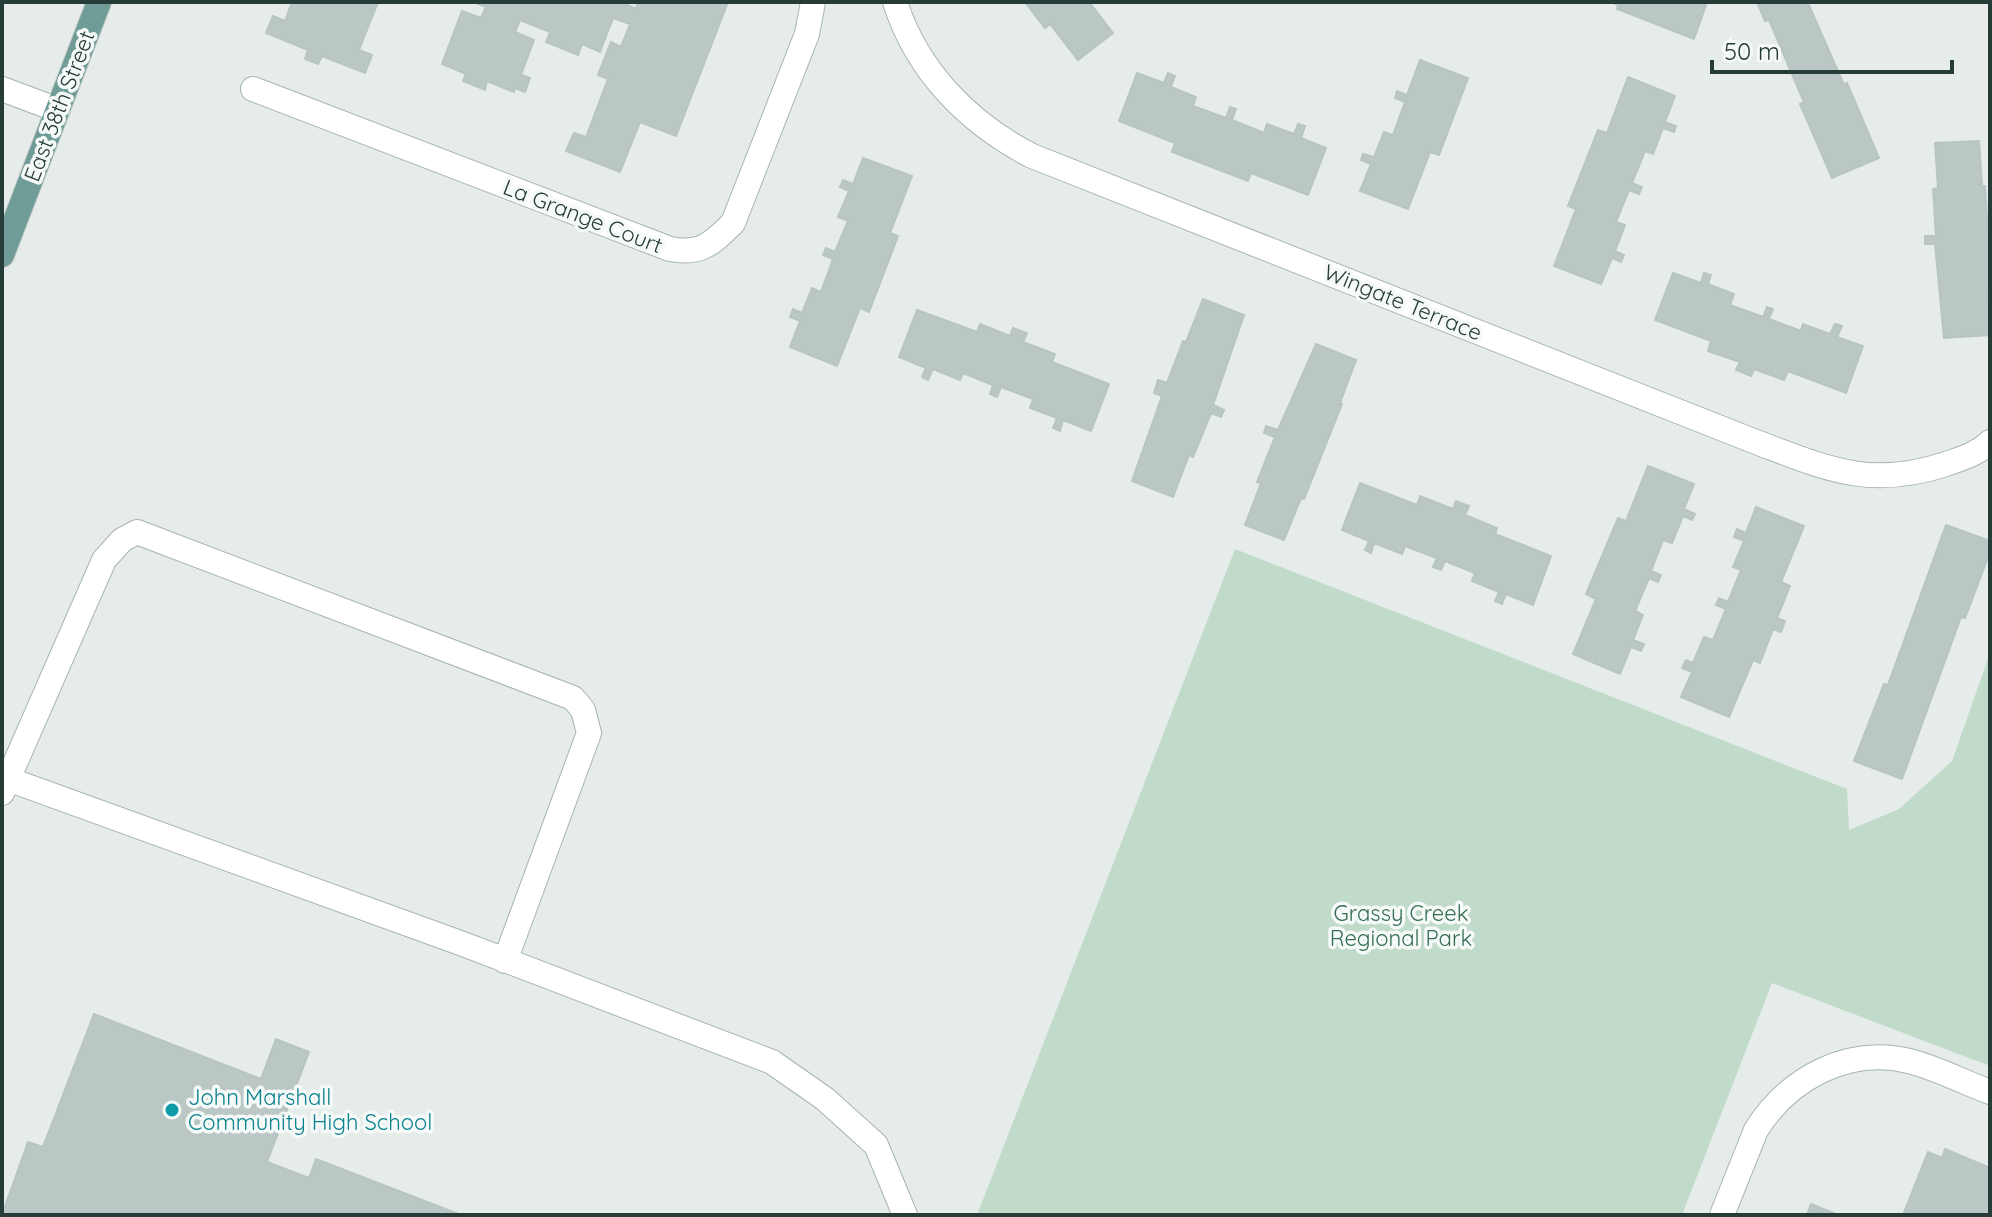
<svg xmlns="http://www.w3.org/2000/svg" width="1992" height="1217" font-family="Quicksand,sans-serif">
  <rect width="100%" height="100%" fill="#e5ecea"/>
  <!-- green -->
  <path fill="#c1dbcb" d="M 1235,549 L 1847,789 L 1849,830 L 1899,809 L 1952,761 L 1990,653 L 1990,1066 L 1772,983 L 1682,1215 L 977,1215 Z"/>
  <!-- building -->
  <path fill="#bac7c4" stroke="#b8c5c2" stroke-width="2" d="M 292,2 L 378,2 L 359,50 L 372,55 L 365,73 L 322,56 L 318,64 L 305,59 L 308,50 L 266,33 L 273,16 L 285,21 Z
    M 474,2 L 621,2 L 636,9 L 638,2 L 728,2 L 676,136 L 640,122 L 620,172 L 566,151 L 574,133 L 586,137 L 608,79 L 598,75 L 611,42 L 621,47 L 630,24 L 613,18 L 600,52 L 582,44 L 578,55 L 546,42 L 550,32 L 520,20 L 515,32 L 534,40 L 521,75 L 530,78 L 525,92 L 515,88 L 514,92 L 487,81 L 485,90 L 463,81 L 466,74 L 442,64 L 462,11 L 481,18 L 486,7 Z
    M 1025,2 L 1089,2 L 1113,33 L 1078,60 L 1050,24 L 1045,28 Z
    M 1610,2 L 1707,2 L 1694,39 L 1617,9 L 1618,5 Z
    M 1757,2 L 1810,2 L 1808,3 L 1844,85 L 1847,83 L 1879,158 L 1832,178 L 1800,104 L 1804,102 L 1769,20 L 1765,21 Z
    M 1420,60 L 1468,78 L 1439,155 L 1430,152 L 1408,209 L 1360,191 L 1371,164 L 1361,160 L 1363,154 L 1374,157 L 1384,132 L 1393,135 L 1405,102 L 1395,98 L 1397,91 L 1407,95 Z
    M 1137,73 L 1164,83 L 1168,73 L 1175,76 L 1171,87 L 1196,97 L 1193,106 L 1226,118 L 1230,107 L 1236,109 L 1232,120 L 1264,133 L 1267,124 L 1294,134 L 1298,124 L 1305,126 L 1301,138 L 1326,148 L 1308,195 L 1251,173 L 1248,181 L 1172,152 L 1175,143 L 1119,121 Z
    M 1628,77 L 1675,96 L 1665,122 L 1676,126 L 1674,132 L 1663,128 L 1653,154 L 1645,151 L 1632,183 L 1642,187 L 1639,194 L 1629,190 L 1616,222 L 1625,225 L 1615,251 L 1624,255 L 1621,262 L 1612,258 L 1601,284 L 1554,266 L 1576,209 L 1568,206 L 1598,130 L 1607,133 Z
    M 1979,141 L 1982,186 L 1985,186 L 1990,266 L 1990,289 L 1987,289 L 1990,335 L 1944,338 L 1935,244 L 1925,244 L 1925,236 L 1936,236 L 1933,189 L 1938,188 L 1935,143 Z
    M 863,158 L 912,176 L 890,233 L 898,236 L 869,312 L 860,308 L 837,366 L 790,347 L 800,321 L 790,317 L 793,309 L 802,313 L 812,288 L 821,292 L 833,259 L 823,255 L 826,248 L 835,252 L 848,221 L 838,217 L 849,191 L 840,187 L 843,180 L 853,184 Z
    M 1673,273 L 1701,283 L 1704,273 L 1711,275 L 1708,284 L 1734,294 L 1730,305 L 1763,317 L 1767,307 L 1773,309 L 1769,319 L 1801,331 L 1803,324 L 1830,334 L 1835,324 L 1842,326 L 1837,337 L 1863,346 L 1846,393 L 1788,371 L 1784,380 L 1754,369 L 1751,376 L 1736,370 L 1740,362 L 1708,351 L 1711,341 L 1655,320 Z
    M 1203,299 L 1244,315 L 1213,405 L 1224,410 L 1221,417 L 1211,413 L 1193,457 L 1189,455 L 1173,497 L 1132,481 L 1162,396 L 1154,393 L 1158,380 L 1167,383 L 1183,341 L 1186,342 Z
    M 917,310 L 977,332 L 980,324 L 1010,336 L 1013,328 L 1027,333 L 1023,342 L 1055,354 L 1052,362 L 1109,384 L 1091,431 L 1063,420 L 1060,431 L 1053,428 L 1057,418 L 1030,408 L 1033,399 L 1001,387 L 997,397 L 990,394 L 993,385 L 963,373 L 960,380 L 933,369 L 928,380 L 922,377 L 926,368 L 899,357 Z
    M 1316,344 L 1356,360 L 1340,403 L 1342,404 L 1304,499 L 1301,498 L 1284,540 L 1245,525 L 1261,483 L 1257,482 L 1275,437 L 1264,433 L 1266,426 L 1278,430 Z
    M 1648,466 L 1694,484 L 1684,509 L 1695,514 L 1692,520 L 1683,516 L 1672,543 L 1663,540 L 1651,571 L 1661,575 L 1658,582 L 1649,578 L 1635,611 L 1643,615 L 1633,640 L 1644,644 L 1641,651 L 1631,647 L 1620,674 L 1573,654 L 1596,599 L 1586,594 L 1618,518 L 1626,521 Z
    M 1360,483 L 1417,505 L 1420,496 L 1453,509 L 1456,501 L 1469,506 L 1465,515 L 1497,528 L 1495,534 L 1551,556 L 1533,605 L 1506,594 L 1502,604 L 1495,601 L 1499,592 L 1472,581 L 1475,573 L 1445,561 L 1441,570 L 1433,567 L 1437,558 L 1405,546 L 1402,554 L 1374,543 L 1371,553 L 1365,550 L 1369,541 L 1342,530 Z
    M 1756,507 L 1804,526 L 1781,582 L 1790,586 L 1777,618 L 1785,621 L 1781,632 L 1773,629 L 1760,663 L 1753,660 L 1729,717 L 1681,697 L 1692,672 L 1682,668 L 1686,660 L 1693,663 L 1704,637 L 1713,640 L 1726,609 L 1716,605 L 1719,598 L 1728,602 L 1741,570 L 1733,567 L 1744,541 L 1734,537 L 1737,529 L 1746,533 Z
    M 1946,525 L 1990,541 L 1990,552 L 1965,618 L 1961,617 L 1902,779 L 1854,761 L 1884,684 L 1888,685 Z
    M 94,1014 L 261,1079 L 276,1039 L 309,1052 L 267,1162 L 309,1178 L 316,1159 L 461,1215 L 2,1215 L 28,1142 L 43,1147 Z
    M 1945,1149 L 1990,1168 L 1990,1215 L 1903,1215 L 1928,1152 L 1942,1158 Z
    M 1811,1204 L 1838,1215 L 1807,1215 Z"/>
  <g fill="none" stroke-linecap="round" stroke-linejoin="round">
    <!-- minor casing -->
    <g stroke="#a8b4b1" stroke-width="26">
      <path id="minor" d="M 895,2 C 917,71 968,123 1032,156 L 1756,442 C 1828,469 1870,489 1946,464 C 1963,458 1977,454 1990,442
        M 2,89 L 58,110
        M 253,89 L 670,249 C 702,255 712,243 733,223 L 807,34 L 813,2
        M 2,777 L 463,944 L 772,1062 L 825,1099 L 876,1145 L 905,1215
        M 2,793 L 104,560 L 122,540 L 137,532 L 573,698 L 583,710 L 589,733 L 505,961
        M 1722,1215 L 1756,1130 C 1788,1079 1847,1046 1909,1061 C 1937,1068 1963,1082 1990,1092"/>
    </g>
    <!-- major casing -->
    <g stroke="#c2c8c8" stroke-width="26">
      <path id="major" d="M 2,255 L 99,2"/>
    </g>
    <!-- minor -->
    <use href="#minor" stroke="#fff" stroke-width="24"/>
    <!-- major -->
    <use href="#major" stroke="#6f9c97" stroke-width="24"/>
  </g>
  <!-- markers -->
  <circle fill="#0f9aa8" stroke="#f5f9f8" stroke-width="3" cx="172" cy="1110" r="8"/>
  <g text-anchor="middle" stroke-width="7" stroke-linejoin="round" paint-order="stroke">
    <!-- street labels -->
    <g font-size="22" fill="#263c39" stroke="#f5f9f8">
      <text transform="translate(59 106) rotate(-69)" y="8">East 38th Street</text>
      <text transform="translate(583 216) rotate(21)" y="8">La Grange Court</text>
      <text transform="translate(1403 302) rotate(22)" y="8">Wingate Terrace</text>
    </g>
    <!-- park labels -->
    <g font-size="22" fill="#356e53" stroke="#f5f9f8">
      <text x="1401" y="921">Grassy Creek<tspan x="1401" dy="25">Regional Park</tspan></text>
    </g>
    <!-- culture labels -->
    <g font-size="22" fill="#0d838f" stroke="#f5f9f8" text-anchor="start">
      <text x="188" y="1105">John Marshall<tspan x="188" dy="25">Community High School</tspan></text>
    </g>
  </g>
  <!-- border -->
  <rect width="1992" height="1217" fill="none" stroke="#263c39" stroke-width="8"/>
  <!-- scale -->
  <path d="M1712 60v12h240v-12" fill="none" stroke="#263c39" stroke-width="4"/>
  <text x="1724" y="60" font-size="24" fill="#263c39" stroke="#f5f9f8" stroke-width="6" paint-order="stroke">50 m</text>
</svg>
